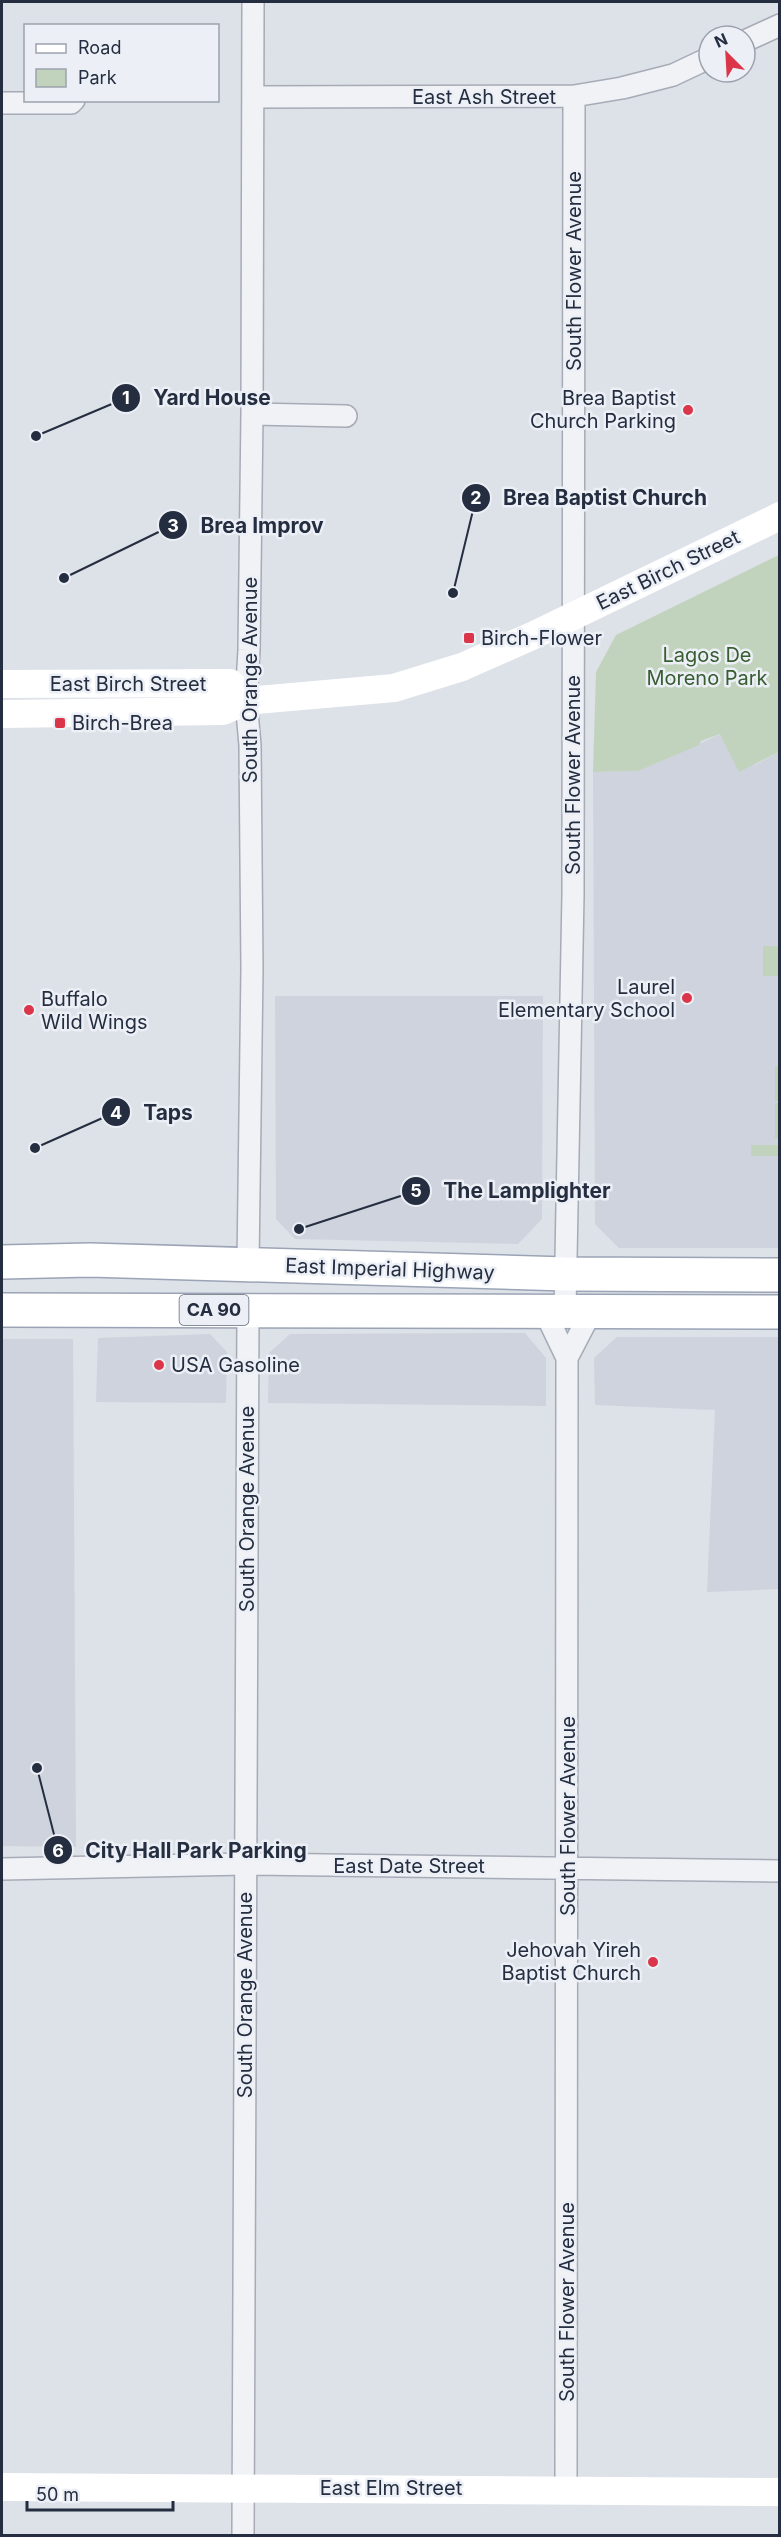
<svg xmlns="http://www.w3.org/2000/svg" width="781" height="2537" font-family="Inter,sans-serif">
  <rect width="100%" height="100%" fill="#dde1e8"/>
  <!-- built -->
  <path fill="#ced3dd" d="M 721,734 L 755,765 L 779,752 L 779,1248 L 619,1248 L 595,1224 L 593,772 L 638,771 Z
    M 275,996 L 543,996 L 542,1219 L 518,1244 L 295,1239 L 276,1219 Z
    M 525,1333 L 546,1358 L 546,1406 L 268,1403 L 269,1353 L 290,1334 Z
    M 210,1334 L 227,1352 L 226,1403 L 96,1402 L 98,1338 Z
    M 617,1337 L 779,1337 L 779,1589 L 707,1592 L 715,1410 L 595,1405 L 594,1358 Z
    M 2,1339 L 73,1339 L 76,1847 L 2,1846 Z"/>
  <!-- green -->
  <path fill="#c2d3bd" d="M 779,555 L 779,752 L 739,772 L 720,734 L 701,741 L 699,745 L 638,771 L 593,772 L 596,672 L 616,635 Z
    M 763,946 L 779,946 L 779,976 L 763,976 Z
    M 775,1066 L 779,1066 L 779,1101 L 775,1101 Z
    M 775,1103 L 779,1103 L 779,1138 L 775,1138 Z
    M 751,1145 L 779,1145 L 779,1156 L 751,1156 Z"/>
  <g fill="none" stroke-linecap="round" stroke-linejoin="round">
    <!-- street casing -->
    <g stroke="#a6abb6" stroke-width="24">
      <path id="street" d="M 745,41 L 780,25
        M 253,97 L 574,96 L 622,88 L 673,75 L 709,58
        M 2,103 L 71,103 L 74,100
        M 252,414 L 346,416
        M 248,1264 L 252,969 L 250,745 L 246,701 L 249,650 L 252,414 L 253,2
        M 544,1310 L 567,1358
        M 565,1310 L 573,895 L 574,96
        M 2,1869 L 245,1864 L 780,1871
        M 566,2489 L 567,1358 L 592,1310
        M 243,2536 L 248,1310"/>
    </g>
    <!-- primary casing -->
    <g stroke="#9ba4b5" stroke-width="36">
      <path id="primary" d="M 2,1262 L 90,1260 L 566,1274 L 780,1275
        M 2,1310 L 780,1312"/>
    </g>
    <!-- street -->
    <use href="#street" stroke="#f0f2f6" stroke-width="21"/>
    <!-- secondary -->
    <path stroke="#fff" stroke-width="28" d="M 2,684 L 230,683 L 246,701
      M 2,714 L 223,711 L 246,701 L 394,688 L 462,667 L 532,636 L 780,516
      M 2,2487 L 780,2492"/>
    <!-- primary -->
    <use href="#primary" stroke="#fff" stroke-width="33"/>
  </g>
  <!-- markers -->
  <g fill="#da3548" stroke="#ecf0f6" stroke-width="2">
    <circle cx="688" cy="410" r="6"/>
    <rect x="463" y="632" width="12" height="12" rx="3"/>
    <rect x="54" y="717" width="12" height="12" rx="3"/>
    <circle cx="687" cy="998" r="6"/>
    <circle cx="29" cy="1010" r="6"/>
    <circle cx="159" cy="1365" r="6"/>
    <circle cx="653" cy="1962" r="6"/>
  </g>
  <g text-anchor="middle" stroke-width="5" stroke-linejoin="round" paint-order="stroke">
    <!-- shield labels -->
    <rect fill="#ecf0f6" stroke="#616877" stroke-width="1.5" x="179.5" y="1295" width="69" height="30" rx="4.5"/>
    <g font-size="18" font-weight="bold" fill="#252e40">
      <text x="214" y="1316">CA 90</text>
    </g>
    <!-- street labels -->
    <g font-size="20" fill="#252e40" stroke="#ecf0f6">
      <text x="484" y="104">East Ash Street</text>
      <text transform="translate(574 271) rotate(-90)" y="7">South Flower Avenue</text>
      <text transform="translate(668 570) rotate(-26)" y="7">East Birch Street</text>
      <text transform="translate(250 680) rotate(-90)" y="7">South Orange Avenue</text>
      <text x="128" y="691">East Birch Street</text>
      <text transform="translate(573 775) rotate(-90)" y="7">South Flower Avenue</text>
      <text transform="translate(390 1269) rotate(2)" y="7">East Imperial Highway</text>
      <text transform="translate(247 1509) rotate(-90)" y="7">South Orange Avenue</text>
      <text transform="translate(568 1816) rotate(-90)" y="7">South Flower Avenue</text>
      <text x="409" y="1873">East Date Street</text>
      <text transform="translate(245 1995) rotate(-90)" y="7">South Orange Avenue</text>
      <text transform="translate(567 2302) rotate(-90)" y="7">South Flower Avenue</text>
      <text x="391" y="2495">East Elm Street</text>
    </g>
    <!-- poi labels -->
    <g font-size="20" fill="#252e40" stroke="#ecf0f6" text-anchor="start">
      <text x="676" y="405" text-anchor="end">Brea Baptist<tspan x="676" dy="23">Church Parking</tspan></text>
      <text x="481" y="645">Birch-Flower</text>
      <text x="72" y="730">Birch-Brea</text>
      <text x="675" y="994" text-anchor="end">Laurel<tspan x="675" dy="23">Elementary School</tspan></text>
      <text x="41" y="1006">Buffalo<tspan x="41" dy="23">Wild Wings</tspan></text>
      <text x="171" y="1372">USA Gasoline</text>
      <text x="641" y="1957" text-anchor="end">Jehovah Yireh<tspan x="641" dy="23">Baptist Church</tspan></text>
    </g>
    <!-- park labels -->
    <g font-size="20" fill="#385d31" stroke="#ecf0f6">
      <text x="707" y="662">Lagos De<tspan x="707" dy="23">Moreno Park</tspan></text>
    </g>
  </g>
  <!-- callouts -->
  <path fill="none" stroke="#252e40" stroke-width="2" d="M36 436L126 398M453 593L476 498M64 578L173 525M35 1148L116 1112M299 1229L416 1191M37 1768L58 1850"/>
  <g fill="#252e40" stroke="#ecf0f6" stroke-width="2">
    <circle cx="36" cy="436" r="6"/>
    <circle cx="453" cy="593" r="6"/>
    <circle cx="64" cy="578" r="6"/>
    <circle cx="35" cy="1148" r="6"/>
    <circle cx="299" cy="1229" r="6"/>
    <circle cx="37" cy="1768" r="6"/>
    <circle cx="126" cy="398" r="15"/>
    <circle cx="476" cy="498" r="15"/>
    <circle cx="173" cy="525" r="15"/>
    <circle cx="116" cy="1112" r="15"/>
    <circle cx="416" cy="1191" r="15"/>
    <circle cx="58" cy="1850" r="15"/>
  </g>
  <g font-size="18" text-anchor="middle" font-weight="bold" fill="#fff">
    <text x="126" y="404">1</text>
    <text x="476" y="504">2</text>
    <text x="173" y="532">3</text>
    <text x="116" y="1119">4</text>
    <text x="416" y="1197">5</text>
    <text x="58" y="1857">6</text>
  </g>
  <g font-size="21" text-anchor="middle" font-weight="bold" fill="#252e40" stroke="#ecf0f6" stroke-width="5" stroke-linejoin="round" paint-order="stroke">
    <text x="212" y="405">Yard House</text>
    <text x="605" y="505">Brea Baptist Church</text>
    <text x="262" y="533">Brea Improv</text>
    <text x="168" y="1120">Taps</text>
    <text x="527" y="1198">The Lamplighter</text>
    <text x="196" y="1858">City Hall Park Parking</text>
  </g>
  <!-- border -->
  <rect width="781" height="2537" fill="none" stroke="#252e40" stroke-width="6"/>
  <!-- legend -->
  <rect x="24" y="24" width="195" height="78" fill="#ecf0f6" stroke="#9ca2ad" stroke-width="1.5"/>
  <rect x="36" y="44" width="30" height="9" fill="#ffffff" stroke="#9ca2ad" stroke-width="1.5"/>
  <text x="78" y="54" font-size="18" fill="#252e40">Road</text>
  <rect x="36" y="69" width="30" height="18" fill="#c2d3bd" stroke="#9ca2ad" stroke-width="1.5"/>
  <text x="78" y="84" font-size="18" fill="#252e40">Park</text>
  <!-- north arrow -->
  <g transform="translate(727 54) rotate(336)"><circle r="28" fill="#ecf0f6" stroke="#9ca2ad" stroke-width="1.5"/>
  <path d="M0-4.5L10 22L0 15L-10 22Z" fill="#da3548"/>
  <text y="-9" font-size="16" font-weight="bold" text-anchor="middle" fill="#252e40">N</text>
  </g>
  <!-- scale -->
  <path d="M27 2501v9h146v-9" fill="none" stroke="#252e40" stroke-width="3"/>
  <text x="36" y="2501" font-size="18" fill="#252e40" stroke="#ecf0f6" stroke-width="4.5" paint-order="stroke">50 m</text>
</svg>
